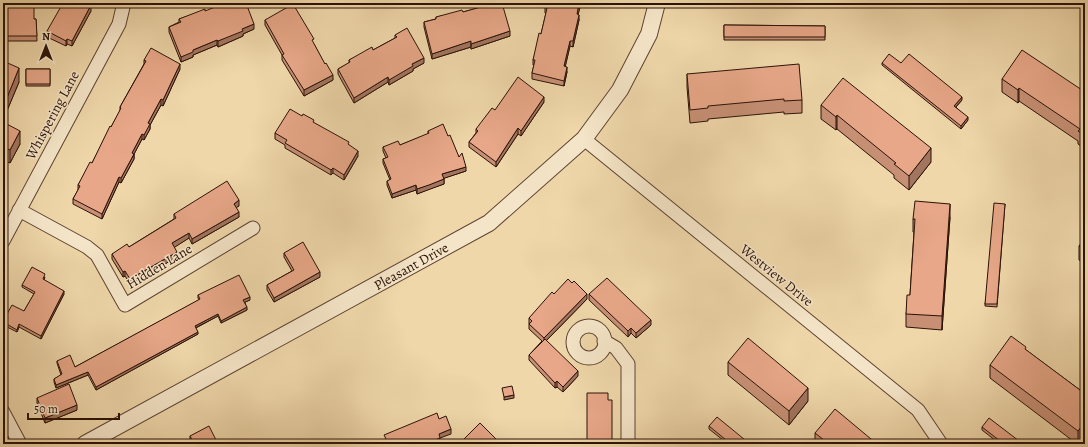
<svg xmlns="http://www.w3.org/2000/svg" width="1088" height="447" font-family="Alegreya,serif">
  <rect width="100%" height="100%" fill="#efd7aa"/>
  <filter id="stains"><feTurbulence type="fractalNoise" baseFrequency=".005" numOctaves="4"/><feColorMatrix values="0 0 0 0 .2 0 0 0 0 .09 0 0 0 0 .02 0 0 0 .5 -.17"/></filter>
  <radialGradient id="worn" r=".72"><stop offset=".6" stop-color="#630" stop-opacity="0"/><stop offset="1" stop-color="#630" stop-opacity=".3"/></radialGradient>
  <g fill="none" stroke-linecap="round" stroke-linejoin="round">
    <!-- minor casing -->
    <g stroke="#5c4330" stroke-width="15">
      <path id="minor" d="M 584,139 L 918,410 L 941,444
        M 19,210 L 87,247 L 97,255 L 125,305 L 253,228
        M 3,241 L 119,24 L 124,3
        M573 342a16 16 0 1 1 32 0a16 16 0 1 1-32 0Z
        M 604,341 L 616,348 L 628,364 L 628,444
        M 3,412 L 20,444"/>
    </g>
    <!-- tertiary casing -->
    <g stroke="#5c4330" stroke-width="18">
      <path id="tertiary" d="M 85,444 L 489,223 L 584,139 L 620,90 L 649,34 L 657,3"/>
    </g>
    <!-- minor -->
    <use href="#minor" stroke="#f5e5c8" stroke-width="13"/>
    <!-- tertiary -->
    <use href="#tertiary" stroke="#f5e5c8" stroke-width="16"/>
  </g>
  <!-- wall -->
  <path fill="#c79075" stroke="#2b1207" d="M 488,3 L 510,36 L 471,49 L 471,47 L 432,59 L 424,27 L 424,22 L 436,19 L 436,17 L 463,12 L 488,5 Z
    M 580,3 L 580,7 L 578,14 L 579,20 L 573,47 L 570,46 L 565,67 L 567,72 L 564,86 L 532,79 L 532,73 L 534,65 L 533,65 L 533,60 L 541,34 L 546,13 L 545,13 L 545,7 Z
    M 3,4 L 34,19 L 36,19 L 37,41 L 3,41 Z
    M 91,11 L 72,46 L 67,44 L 66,46 L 47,37 L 47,31 Z
    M 205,11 L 254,29 L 243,34 L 243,36 L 218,47 L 217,45 L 193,55 L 193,57 L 181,62 L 169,32 L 169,27 L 179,22 L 179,19 Z
    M 265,20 L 314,44 L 333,80 L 304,96 L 282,60 L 282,55 L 265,25 Z
    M 724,25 L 825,26 L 825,40 L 724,40 Z
    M 395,35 L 424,63 L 413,69 L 413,71 L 389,85 L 388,82 L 354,103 L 338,74 L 338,69 L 349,63 L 349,60 L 373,50 L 395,38 Z
    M 144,60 L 180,69 L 163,106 L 161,105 L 150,125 L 150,129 L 144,140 L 142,139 L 134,154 L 134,159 L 121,183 L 119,182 L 102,219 L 73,204 L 73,199 L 78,190 L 78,185 L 92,163 L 111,127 L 120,111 L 120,107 L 144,64 Z
    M 3,61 L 19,82 L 6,113 L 3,112 Z
    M 882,63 L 901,63 L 962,100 L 956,107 L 968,120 L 961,129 L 882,65 Z
    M 26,69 L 50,69 L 50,86 L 26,86 Z
    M 687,74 L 802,100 L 802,113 L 784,114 L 784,112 L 708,119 L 708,121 L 690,123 L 687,87 Z
    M 1002,79 L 1085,92 L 1085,149 L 1078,144 L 1078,141 L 1019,101 L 1018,103 L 1002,92 Z
    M 544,102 L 521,136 L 518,134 L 496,167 L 469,147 L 469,142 L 476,133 L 476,129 Z
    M 821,105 L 931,162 L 909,190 L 894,178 L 894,175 L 837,129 L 836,130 L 821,119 Z
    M 3,122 L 20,144 L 10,163 L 3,160 Z
    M 314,123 L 349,145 L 358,156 L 344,180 L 333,173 L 331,175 L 285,148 L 285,145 L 275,139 L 275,133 Z
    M 428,131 L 448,136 L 466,171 L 444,178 L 444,184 L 429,189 L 417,194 L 416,190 L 392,198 L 387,185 L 387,181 L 390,180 L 383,163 L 383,159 L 386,158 L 383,151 L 383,147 L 400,145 L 428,134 Z
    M 1005,204 L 997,307 L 985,306 L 985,304 Z
    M 239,206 L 236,207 L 239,217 L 192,244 L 189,238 L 174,247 L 177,257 L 130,284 L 125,276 L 123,277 L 112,259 L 112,254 L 129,247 L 174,219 L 174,214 Z
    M 950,217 L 942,330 L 906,327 L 906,314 L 910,295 L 914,232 L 913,232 L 913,219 Z
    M 1085,239 L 1085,264 L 1079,260 L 1079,246 Z
    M 284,253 L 320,277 L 274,302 L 267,290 L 267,285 L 292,271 L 284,257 Z
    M 45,277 L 44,280 L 64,294 L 41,339 L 19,327 L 17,332 L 3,325 L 3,321 L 24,311 L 34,294 L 22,287 L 22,285 Z
    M 554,294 L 587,299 L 546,341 L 578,376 L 563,392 L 557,387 L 555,388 L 529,360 L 529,355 L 542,341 L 529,329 L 529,318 Z
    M 589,294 L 651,325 L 636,338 L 631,333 L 628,337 L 589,300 Z
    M 198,295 L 250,300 L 245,302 L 247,310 L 221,323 L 218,316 L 196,328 L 198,334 L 96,390 L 88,375 L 56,388 L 54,382 L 54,379 L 61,375 L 57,363 L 57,361 L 75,367 L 199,300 L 198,298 Z
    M 1026,350 L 1084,393 L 1085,392 L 1085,436 L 1079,444 L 1077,444 L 990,378 L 990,365 Z
    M 728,362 L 808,401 L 789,425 L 728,375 Z
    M 37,398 L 77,410 L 45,423 L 37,403 Z
    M 709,426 L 750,444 L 728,444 L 709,429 Z
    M 982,427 L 1023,444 L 1000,444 L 982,430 Z
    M 815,433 L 877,444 L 815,444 Z
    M 190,436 L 218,444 L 192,444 L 190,442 Z"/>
  <!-- shaded-wall -->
  <path fill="#a2755f" stroke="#2b1207" d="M 579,3 L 580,7 L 577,19 L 577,14 Z
    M 91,5 L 91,11 L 72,46 L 72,41 Z
    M 579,15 L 579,20 L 573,47 L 573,41 Z
    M 254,24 L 254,29 L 243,34 L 243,36 L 218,47 L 218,41 L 242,29 Z
    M 510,31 L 510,36 L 471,49 L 471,44 Z
    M 67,39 L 67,44 L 66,46 L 66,41 Z
    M 217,40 L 217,45 L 193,55 L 193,57 L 181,62 L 181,57 L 193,50 Z
    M 471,41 L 471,47 L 432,59 L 432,54 Z
    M 570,41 L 570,46 L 564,72 L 564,66 Z
    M 424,58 L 424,63 L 413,69 L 413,71 L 389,85 L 389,80 L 412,64 Z
    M 180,64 L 180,69 L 163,106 L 163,100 Z
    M 567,67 L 567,72 L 564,86 L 564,81 Z
    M 19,68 L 19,82 L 6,113 L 6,100 Z
    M 333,75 L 333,80 L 304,96 L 304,90 Z
    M 388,77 L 388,82 L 354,103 L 354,98 Z
    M 1019,88 L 1019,101 L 1018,103 L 1018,90 Z
    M 544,97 L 544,102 L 521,136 L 521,131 Z
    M 962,97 L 962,100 L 954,109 L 954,106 Z
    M 161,99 L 161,105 L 150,125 L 150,129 L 144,140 L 144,135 L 148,123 Z
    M 837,115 L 837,129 L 836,130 L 836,117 Z
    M 968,117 L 968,120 L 961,129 L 961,126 Z
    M 518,128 L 518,134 L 496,167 L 496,162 Z
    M 20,131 L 20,144 L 10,163 L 10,150 Z
    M 142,134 L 142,139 L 132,158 L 132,153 Z
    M 931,148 L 931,162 L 909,190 L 909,176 Z
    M 358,151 L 358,156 L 344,180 L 344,175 Z
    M 134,154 L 134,159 L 121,183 L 121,178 Z
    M 466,167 L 466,171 L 442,179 L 442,174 Z
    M 333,168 L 333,173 L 331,175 L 331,170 Z
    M 119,177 L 119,182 L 102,219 L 102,214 Z
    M 444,179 L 444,184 L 417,194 L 417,189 Z
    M 416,185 L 416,190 L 392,198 L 392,194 Z
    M 239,200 L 239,206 L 234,209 L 234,204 Z
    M 950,204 L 950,217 L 942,330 L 942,316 Z
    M 239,212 L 239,217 L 192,244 L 192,239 Z
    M 189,233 L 189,238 L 172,249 L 172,243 Z
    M 177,252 L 177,257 L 130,284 L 130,279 Z
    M 125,271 L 125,276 L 123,277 L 123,272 Z
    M 320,272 L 320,277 L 274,302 L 274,298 Z
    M 64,291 L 64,294 L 41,339 L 41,336 Z
    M 587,294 L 587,299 L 544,343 L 544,338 Z
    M 250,297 L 250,300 L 243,303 L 243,300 Z
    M 247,307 L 247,310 L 221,323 L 221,321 Z
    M 218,314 L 218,316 L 195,328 L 195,326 Z
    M 651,320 L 651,325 L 636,338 L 636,333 Z
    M 19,324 L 19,327 L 17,332 L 17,330 Z
    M 631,328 L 631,333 L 628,337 L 628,331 Z
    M 198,332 L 198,334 L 96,390 L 96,387 Z
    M 578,371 L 578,376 L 563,392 L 563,387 Z
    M 88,372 L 88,375 L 56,388 L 56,385 Z
    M 557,381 L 557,387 L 555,388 L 555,383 Z
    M 808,388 L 808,401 L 789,425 L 789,411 Z
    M 514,395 L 514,398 L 504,400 L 504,397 Z
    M 77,405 L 77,410 L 45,423 L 45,418 Z
    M 1085,422 L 1085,436 L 1078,444 L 1078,431 Z
    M 451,429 L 451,434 L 440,438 L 440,443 L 437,444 L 425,444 L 439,434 Z"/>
  <!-- building -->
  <path fill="#e7a788" stroke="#2b1207" d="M 63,3 L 87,3 L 91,5 L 72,41 L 67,39 L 66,41 L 47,31 Z
    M 225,3 L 246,3 L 254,24 L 242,29 L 243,31 L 218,41 L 217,40 L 193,50 L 193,52 L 181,57 L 169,27 L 181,22 L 179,19 L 205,9 L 205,11 Z
    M 488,3 L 502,3 L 510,31 L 471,44 L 471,41 L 432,54 L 424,22 L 436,19 L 436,17 L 462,10 L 463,12 L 488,5 Z
    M 546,3 L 579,3 L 577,14 L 579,15 L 573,41 L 570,41 L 564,66 L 567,67 L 564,81 L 532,73 L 535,60 L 533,60 L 539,33 L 541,34 L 547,8 L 545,7 Z
    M 3,4 L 34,4 L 34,19 L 36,19 L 37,36 L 3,36 Z
    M 293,4 L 314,39 L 312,40 L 325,64 L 326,63 L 333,75 L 304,90 L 282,55 L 284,54 L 265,20 Z
    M 724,25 L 825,26 L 825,37 L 724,37 Z
    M 407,28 L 424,58 L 412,64 L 413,66 L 389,80 L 388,77 L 354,98 L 338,69 L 350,62 L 349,60 L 372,47 L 373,50 L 397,37 L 395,35 Z
    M 151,48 L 180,64 L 163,100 L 161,99 L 148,123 L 150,124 L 144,135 L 142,134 L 132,153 L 134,154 L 121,178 L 119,177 L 102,214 L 73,199 L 80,186 L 78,185 L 90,162 L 92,163 L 110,126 L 111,127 L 121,108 L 120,107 L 146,61 L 144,60 Z
    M 1022,50 L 1085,92 L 1085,135 L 1078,131 L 1080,129 L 1019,88 L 1018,90 L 1002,79 Z
    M 889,54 L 901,63 L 909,54 L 962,97 L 954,106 L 968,117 L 961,126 L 882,63 Z
    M 3,61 L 19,68 L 6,100 L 3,99 Z
    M 799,64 L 802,100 L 784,101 L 784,99 L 708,106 L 708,108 L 690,110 L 687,74 Z
    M 26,69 L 50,69 L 50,84 L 26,84 Z
    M 518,77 L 544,97 L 521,131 L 518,128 L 496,162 L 469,142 L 478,131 L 476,129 L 492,108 L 495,110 Z
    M 843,78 L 931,148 L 909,176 L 894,164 L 896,163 L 837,115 L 836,117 L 821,105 Z
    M 290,109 L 302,116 L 303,114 L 314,120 L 313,122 L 349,142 L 348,144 L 358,151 L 344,175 L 333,168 L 331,170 L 285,143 L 287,140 L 275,133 Z
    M 3,122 L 20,131 L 10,150 L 3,147 Z
    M 443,124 L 448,136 L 450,135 L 459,157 L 462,153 L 466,167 L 442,174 L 444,179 L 429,185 L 417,189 L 416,185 L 392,194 L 387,181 L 391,179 L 383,159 L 388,157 L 383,147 L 398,141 L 400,145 L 429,133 L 428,131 Z
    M 227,181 L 239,200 L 234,204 L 239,212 L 192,239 L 189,233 L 172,243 L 177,252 L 130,279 L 125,271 L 123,272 L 112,254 L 127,244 L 129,247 L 176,218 L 174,214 Z
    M 915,201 L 950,204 L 942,316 L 906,314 L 907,295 L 910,295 L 915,219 L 913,219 Z
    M 994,203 L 1005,204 L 997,304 L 985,304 Z
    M 1085,239 L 1085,251 L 1079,246 Z
    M 303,242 L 320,272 L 274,298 L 267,285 L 294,270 L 284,253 Z
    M 32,267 L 45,274 L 43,279 L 64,291 L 41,336 L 19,324 L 17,330 L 3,322 L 3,321 L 12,305 L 24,311 L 35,292 L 22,285 Z
    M 239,275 L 250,297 L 243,300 L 247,307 L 221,321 L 218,314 L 195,326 L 198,332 L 96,387 L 88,372 L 56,385 L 54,379 L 62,374 L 57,361 L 70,355 L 75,367 L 200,299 L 198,295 Z
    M 607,278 L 651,320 L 636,333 L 631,328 L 628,331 L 589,294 Z
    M 568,279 L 572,283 L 574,281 L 587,294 L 544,338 L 529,324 L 532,321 L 529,318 L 552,292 L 554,294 Z
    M 1011,336 L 1026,347 L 1025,349 L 1084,393 L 1085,392 L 1085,422 L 1078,431 L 990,365 Z
    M 748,338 L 808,388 L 789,411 L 728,362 Z
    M 545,339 L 578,371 L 563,387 L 557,381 L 555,383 L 529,355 Z
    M 69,384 L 77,405 L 45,418 L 37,398 Z
    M 512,386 L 514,395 L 504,397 L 502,388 Z
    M 587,393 L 608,393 L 608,400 L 612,400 L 612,444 L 587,444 Z
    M 835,409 L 877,444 L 829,444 L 815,433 Z
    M 437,413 L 439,419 L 446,416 L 451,429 L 439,434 L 440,438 L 425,444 L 373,444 L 386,439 L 384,435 Z
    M 717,417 L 750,444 L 731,444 L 709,426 Z
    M 989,418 L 1023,444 L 1004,444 L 982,427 Z
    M 480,423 L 501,444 L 465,444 L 462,441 Z
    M 209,426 L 218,444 L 194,444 L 190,436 Z"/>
  <g text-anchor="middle" stroke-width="3" stroke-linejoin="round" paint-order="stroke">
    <!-- street labels -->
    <g font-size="14" fill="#2b1207" stroke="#f5e5c8">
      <text transform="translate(52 115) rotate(-62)" y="5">Whispering Lane</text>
      <text transform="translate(159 266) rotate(-31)" y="5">Hidden Lane</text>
      <text transform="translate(411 266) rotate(-29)" y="5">Pleasant Drive</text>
      <text transform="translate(777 275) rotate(39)" y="5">Westview Drive</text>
    </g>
  </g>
  <!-- margin -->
  <rect width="1088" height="447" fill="none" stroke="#efd7aa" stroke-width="16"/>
  <rect x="4" y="4" width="1080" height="439" fill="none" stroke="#2b1207" stroke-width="2"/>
  <rect x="8" y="8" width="1072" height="431" fill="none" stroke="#2b1207"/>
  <!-- north arrow -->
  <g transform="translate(46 46)" stroke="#f5e5c8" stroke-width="3" paint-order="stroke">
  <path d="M0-3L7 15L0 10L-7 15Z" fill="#2b1207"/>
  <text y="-6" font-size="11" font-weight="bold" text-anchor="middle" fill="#2b1207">N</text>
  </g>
  <!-- scale -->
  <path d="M28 413v6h91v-6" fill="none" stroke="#2b1207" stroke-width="2"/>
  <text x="34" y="413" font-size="12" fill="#2b1207" stroke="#f5e5c8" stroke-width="3" paint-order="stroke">50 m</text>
  <rect width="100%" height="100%" filter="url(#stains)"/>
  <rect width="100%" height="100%" fill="url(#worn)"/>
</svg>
